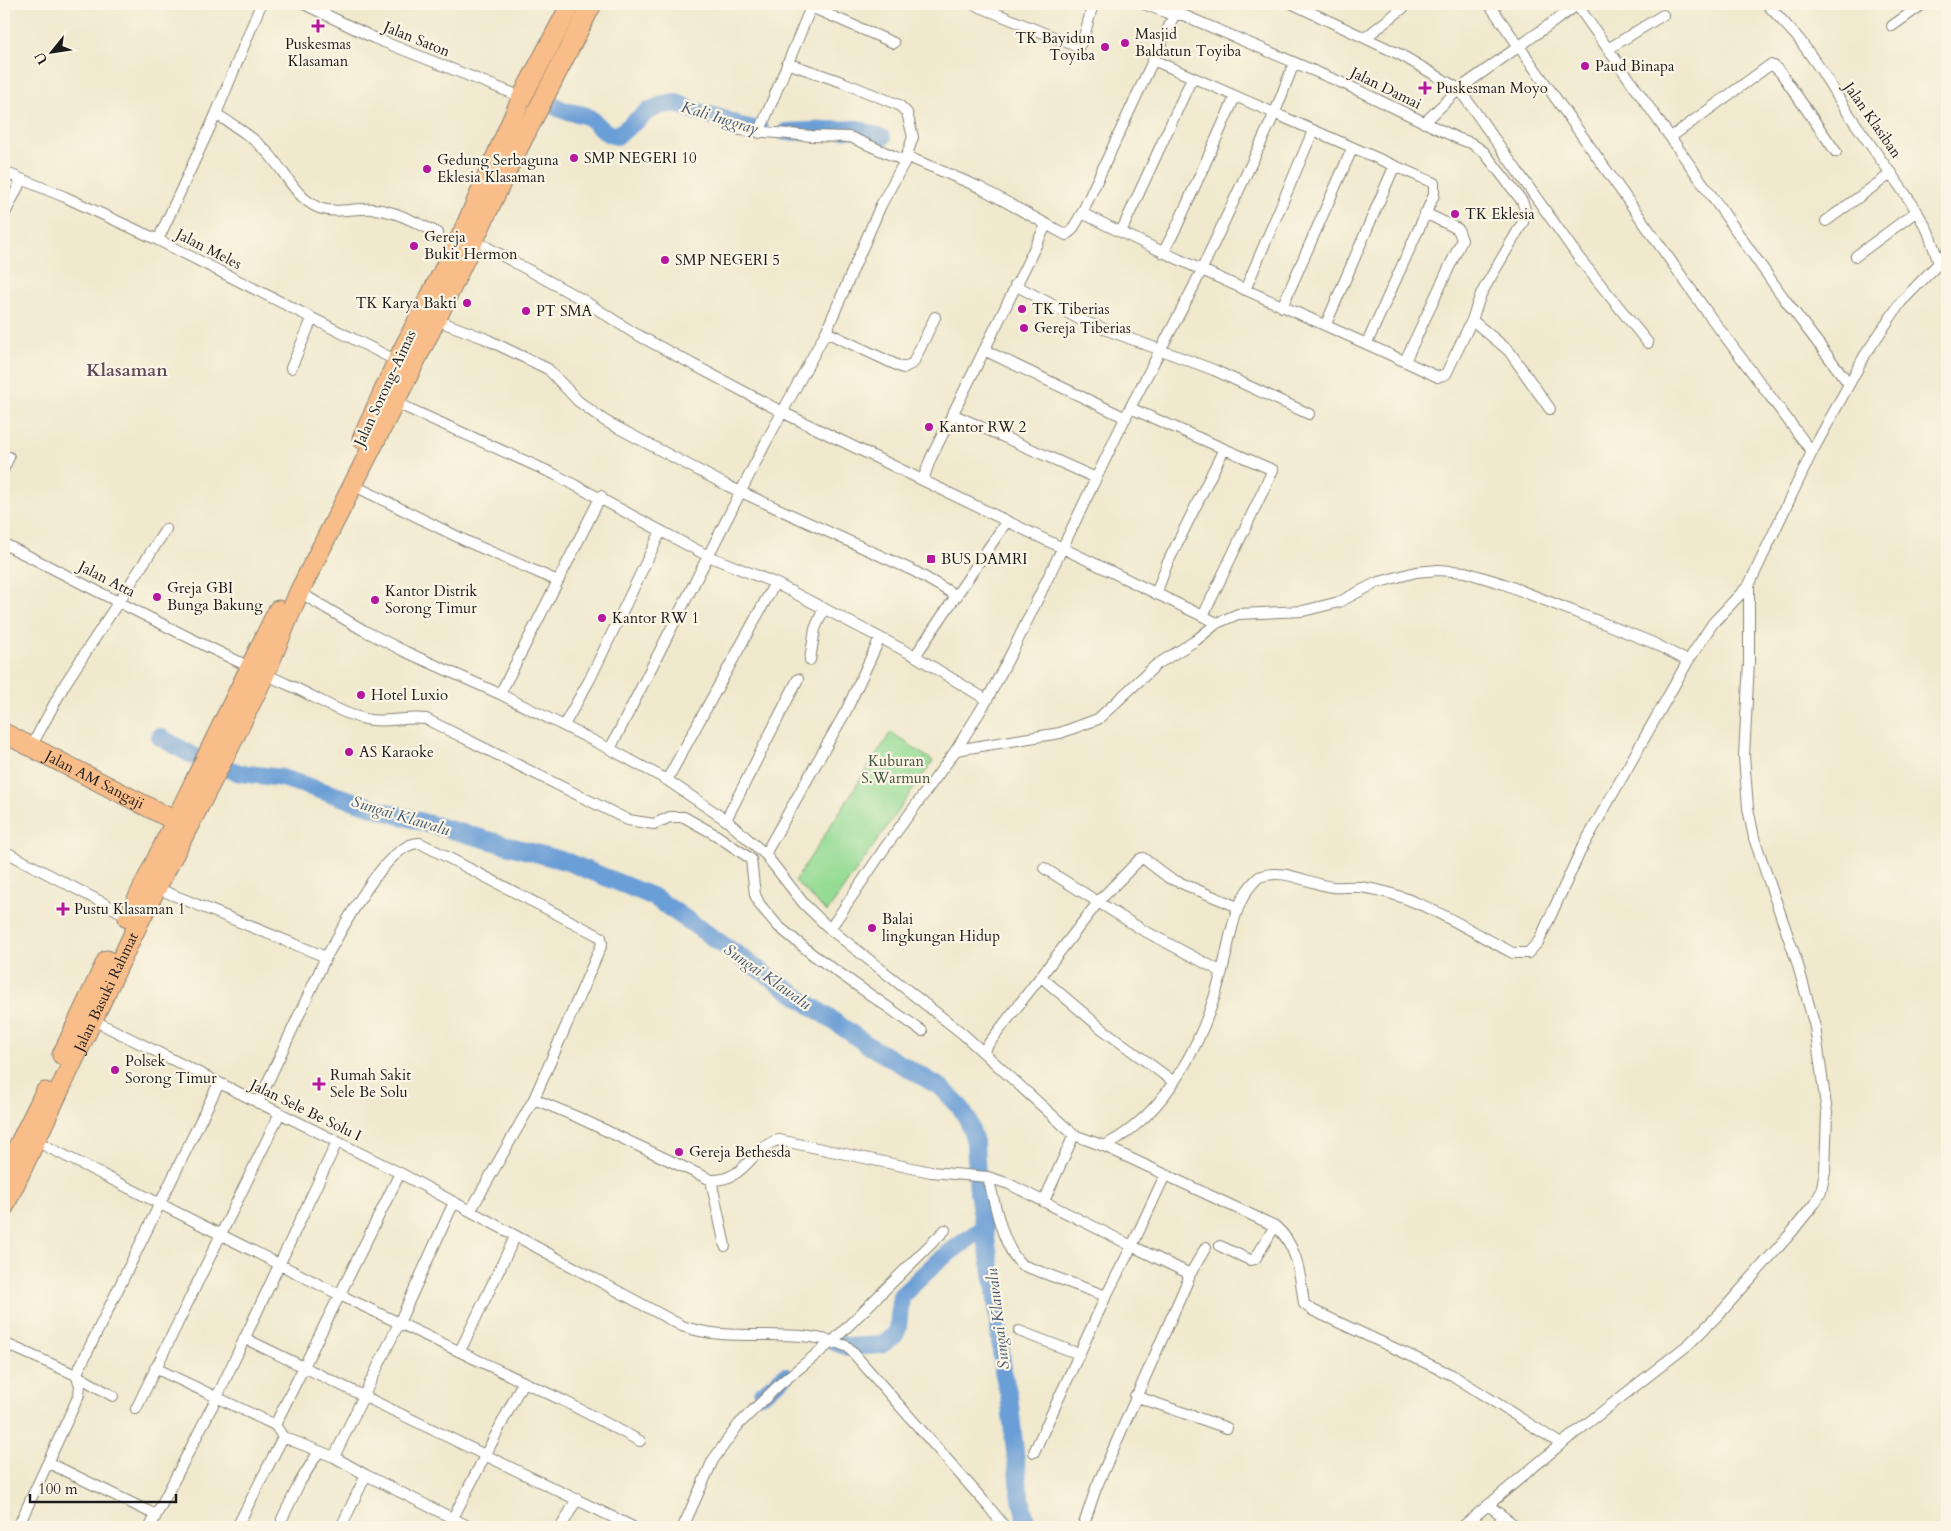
<svg xmlns="http://www.w3.org/2000/svg" width="1951" height="1531" font-family="Cardo,serif">
  <rect width="100%" height="100%" fill="#fcf5e5"/>
  <filter id="ink" filterUnits="userSpaceOnUse"><feTurbulence type="fractalNoise" baseFrequency=".02" numOctaves="2"/><feDisplacementMap in="SourceGraphic" scale="10" xChannelSelector="R" yChannelSelector="G"/><feConvolveMatrix kernelMatrix="1 2 1 2 8 2 1 2 1" color-interpolation-filters="sRGB"/></filter>
  <filter id="wash" filterUnits="userSpaceOnUse"><feTurbulence type="fractalNoise" baseFrequency=".0096" numOctaves="4" result="noise"/><feDisplacementMap in="SourceGraphic" scale="20" xChannelSelector="R" yChannelSelector="G"/><feGaussianBlur stdDeviation="1.12" result="paint"/><feColorMatrix in="noise" values="0 0 0 0 0 0 0 0 0 0 0 0 0 0 0 0 0 1.4 0 .05"/><feComposite in="paint" operator="in"/></filter>
  <g filter="url(#wash)">
    <rect width="100%" height="100%" fill="#f0e9ce"/>
    <!-- green -->
    <path fill="#95db94" stroke="#587c58" d="M 891,732 L 933,761 L 827,912 L 795,881 Z"/>
    <g fill="none" stroke-linecap="round" stroke-linejoin="round">
      <!-- river -->
      <path stroke="#6a9ed6" stroke-width="18" d="M 548,101 C 565,114 566,110 584,115 C 596,119 599,133 617,136 L 648,111 L 662,105 L 677,103 L 695,111 L 724,119 L 740,126 L 760,130
        M 786,132 L 857,129 L 882,138
        M 160,737 L 201,760 L 240,773 L 282,778 L 397,815 L 568,862 L 654,897 L 871,1047 L 942,1088 L 960,1107 L 968,1120 L 975,1142 L 978,1193 L 995,1290 L 1003,1371 L 1009,1396 L 1019,1489 L 1027,1527
        M 832,1341 L 848,1347 L 881,1345 L 895,1335 L 898,1328 L 901,1296 L 939,1260 L 983,1228
        M 762,1394 L 785,1376"/>
    </g>
  </g>
  <g filter="url(#ink)">
    <g fill="none" stroke-linecap="round" stroke-linejoin="round">
      <!-- street casing -->
      <g stroke="#868275" stroke-width="12">
        <path id="street" d="M 304,4 L 374,38 L 522,97
          M 804,4 L 894,43
          M 973,4 L 1078,47 L 1083,40 L 1093,4
          M 1144,4 L 1173,15 L 1183,15 L 1177,9 L 1165,4
          M 1293,4 L 1401,55 L 1459,89 L 1579,258 L 1648,343
          M 1489,4 L 1709,315 L 1812,452
          M 1767,4 L 1799,39 L 1821,70 L 1848,113 L 1913,205 L 1928,231 L 1939,263
          M 1577,5 L 1783,297 L 1849,384
          M 1183,15 L 1347,85 L 1457,138 L 1471,143 L 1484,152 L 1522,201 L 1525,209 L 1523,222 L 1481,294 L 1472,320 L 1509,351 L 1550,409
          M 1892,26 L 1923,4
          M 1365,38 L 1408,4
          M 1608,49 L 1663,15
          M 1153,60 L 1434,183 L 1434,195 L 1367,343
          M 216,114 C 235,126 253,137 268,153 C 284,170 295,197 317,207 C 334,215 356,207 374,209 C 397,211 418,224 438,233
          M 1424,123 L 1459,89 L 1577,5 L 1576,4
          M 740,130 L 812,136 L 850,137 L 905,161
          M 759,133 L 811,7
          M 1671,137 L 1770,65 L 1774,66 L 1781,73 L 1836,152
          M 906,156 L 979,187 L 1066,235 L 1072,230 L 1082,213 L 1177,9
          M 4,172 L 65,197 L 158,240 L 397,361
          M 1082,213 C 1199,272 1320,321 1438,377 L 1446,374 L 1472,320
          M 4,215 L 21,181
          M 1826,221 L 1892,173
          M 1121,232 L 1192,78
          M 472,239 L 583,300 L 634,333 L 782,412 L 1217,623
          M 158,240 L 216,114 L 261,4
          M 1163,253 L 1177,226 L 1235,97
          M 1856,256 L 1917,211
          M 1015,285 L 1083,321 L 1214,370 L 1309,414
          M 1245,290 L 1313,131
          M 1282,307 L 1352,149
          M 436,320 L 484,338 L 548,369 L 578,401 L 605,421 L 728,486 L 914,571 L 957,596
          M 1326,324 L 1394,167
          M 826,332 L 903,368 L 913,363 L 935,317
          M 984,350 L 1126,418
          M 1405,361 L 1462,240 L 1458,229 L 1425,213
          M 291,368 L 312,319
          M 394,402 L 554,474 L 708,556 L 775,583 L 915,656 L 987,700
          M 1130,408 L 1273,470 L 1203,616
          M 952,414 L 1096,478
          M 4,468 L 9,457
          M 923,480 L 930,460 L 1046,225
          M 353,485 L 468,542 L 558,581 L 500,694
          M 4,544 C 99,591 192,642 289,685 C 314,696 339,713 365,719 C 385,724 405,716 426,719 L 628,820 L 654,824 L 670,817 L 684,817 L 716,835 L 751,859 L 755,895 L 760,905 L 778,926 L 812,954 L 922,1031
          M 558,581 L 601,496
          M 299,592 L 363,630 L 406,652 L 500,694 L 610,749 L 667,780 L 726,820 L 765,854 L 804,904 L 830,929 L 963,1034 L 1074,1135 L 1104,1146 C 1170,1113 1206,1035 1223,967 C 1231,936 1234,898 1259,877 C 1284,867 1308,884 1333,887 C 1342,888 1351,886 1360,887 C 1414,893 1466,929 1513,953 L 1528,953 L 1539,941 L 1581,850 L 1688,661 L 1713,623 L 1749,585
          M 1156,594 L 1167,564 L 1224,449
          M 915,656 L 1007,521
          M 810,660 L 815,629 L 823,610
          M 564,725 L 590,679 L 661,531
          M 31,747 L 65,684 L 166,529
          M 610,749 L 766,442 L 826,332 L 881,205 L 905,161 L 913,137 L 907,113 L 899,105 L 842,82 L 787,63
          M 956,750 L 987,700 L 1013,650 L 1130,408 L 1193,288 L 1274,115 L 1294,63
          M 667,780 L 775,583
          M 726,820 L 798,679
          M 4,851 L 128,916
          M 765,854 L 846,711 L 880,638
          M 1044,868 L 1141,929 L 1222,972
          M 156,888 L 326,957 L 258,1103
          M 830,929 L 884,849 L 956,750 L 1060,733 L 1098,719 L 1156,665 L 1195,641 L 1217,623 L 1238,614 L 1303,611 L 1339,602 L 1376,583 L 1416,572 L 1438,570 L 1465,572 L 1504,584 L 1651,642 L 1688,661
          M 326,957 C 343,929 386,842 420,843 L 601,937 L 602,944 L 534,1099 L 471,1210
          M 1041,977 L 1101,1028 L 1174,1082
          M 89,1018 L 400,1173 L 682,1326 C 735,1345 798,1324 848,1347 L 988,1506 L 1005,1527
          M 983,1051 L 1099,901 L 1140,859 L 1143,858 L 1169,878 L 1238,907
          M 534,1099 L 577,1117 L 711,1180 C 747,1181 751,1146 779,1140 L 931,1172 L 988,1177 L 1009,1184 L 1132,1246 L 1106,1296 L 1022,1265 C 1002,1247 995,1203 988,1177
          M 36,1141 L 340,1295 L 564,1401 L 640,1441
          M 1104,1146 L 1275,1226 C 1298,1245 1300,1275 1304,1304 L 1312,1310 L 1452,1375 L 1561,1444
          M 711,1180 L 725,1246
          M 1044,1201 L 1074,1135
          M 1220,1246 L 1250,1260 L 1255,1259 L 1275,1226
          M 1189,1276 L 1206,1247
          M 1019,1331 L 1079,1354
          M 244,1338 L 633,1527
          M 4,1343 L 76,1375 L 113,1396
          M 460,1351 L 515,1237
          M 155,1368 L 275,1425 L 283,1437 L 334,1457 L 366,1475 L 341,1527
          M 1135,1396 L 1227,1428
          M 136,1409 L 280,1113
          M 275,1425 L 400,1173
          M 1034,1452 L 1106,1296
          M 334,1457 L 399,1323 L 454,1202
          M 49,1463 L 156,1515
          M 366,1475 L 470,1527
          M 1488,1505 L 1517,1527
          M 453,1518 L 523,1382
          M 282,1519 L 300,1482 L 319,1451
          M 18,1527 L 79,1395 L 80,1385 L 76,1375 L 219,1083
          M 150,1527 L 217,1397 L 337,1142
          M 237,1527 L 283,1437
          M 561,1527 L 577,1499
          M 683,1527 L 713,1460 L 739,1424 L 781,1383 L 834,1340 L 945,1230
          M 1083,1527 L 1096,1488 L 1189,1278 L 1186,1272 L 1132,1246 L 1165,1175
          M 1462,1527 L 1561,1444 L 1689,1344 L 1723,1310 L 1791,1233 L 1815,1203 L 1821,1192 L 1825,1171 L 1827,1113 L 1815,1027 L 1797,962 L 1754,838 L 1748,808 L 1744,756 L 1749,662 L 1749,585 L 1812,452 L 1865,355 L 1901,302 L 1939,263 L 1947,251
          M 1495,1527 L 1503,1517"/>
      </g>
      <!-- highway casing -->
      <g stroke="#868275" stroke-width="21">
        <g id="highway">
          <path d="M 362,439 L 397,361 L 462,234 L 522,97 L 571,4"/>
          <path id="s1" d="M 4,733 L 185,826"/>
          <path d="M 128,918 L 278,610"/>
          <path d="M 62,1055 L 107,960"/>
          <path d="M 4,1175 L 45,1092"/>
          <path id="s2" d="M 4,1207 L 140,920 L 230,746 L 265,674 L 299,592 L 436,320 L 509,166 L 592,4"/>
        </g>
      </g>
      <!-- street -->
      <use href="#street" stroke="#fff" stroke-width="10"/>
      <!-- highway -->
      <use href="#highway" stroke="#f8bd89" stroke-width="19"/>
    </g>
  </g>
  <!-- markers -->
  <g fill="#b5179e" stroke="#fcf5e5" stroke-width="2">
    <path d="M315.5 18.5h5v5h5v5h-5v5h-5v-5h-5v-5h5z"/>
    <circle cx="1125" cy="43" r="5"/>
    <circle cx="1105" cy="47" r="5"/>
    <circle cx="1585" cy="66" r="5"/>
    <path d="M1422.5 80.5h5v5h5v5h-5v5h-5v-5h-5v-5h5z"/>
    <circle cx="574" cy="158" r="5"/>
    <circle cx="427" cy="169" r="5"/>
    <circle cx="1455" cy="214" r="5"/>
    <circle cx="414" cy="246" r="5"/>
    <circle cx="665" cy="260" r="5"/>
    <circle cx="467" cy="303" r="5"/>
    <circle cx="1022" cy="309" r="5"/>
    <circle cx="526" cy="311" r="5"/>
    <circle cx="1024" cy="328" r="5"/>
    <circle cx="929" cy="427" r="5"/>
    <rect x="926" y="554" width="10" height="10" rx="2.5"/>
    <circle cx="157" cy="597" r="5"/>
    <circle cx="375" cy="600" r="5"/>
    <circle cx="602" cy="618" r="5"/>
    <circle cx="361" cy="695" r="5"/>
    <circle cx="349" cy="752" r="5"/>
    <path d="M60.5 901.5h5v5h5v5h-5v5h-5v-5h-5v-5h5z"/>
    <circle cx="872" cy="928" r="5"/>
    <circle cx="115" cy="1070" r="5"/>
    <path d="M316.5 1076.5h5v5h5v5h-5v5h-5v-5h-5v-5h5z"/>
    <circle cx="679" cy="1152" r="5"/>
  </g>
  <g text-anchor="middle" stroke-width="4.5" stroke-linejoin="round" paint-order="stroke">
    <!-- poi labels -->
    <g font-size="15" fill="#1c1c1c" stroke="#fcf5e5" text-anchor="start">
      <text x="1135" y="39">Masjid<tspan x="1135" dy="17">Baldatun Toyiba</tspan></text>
      <text x="1095" y="43" text-anchor="end">TK Bayidun<tspan x="1095" dy="17">Toyiba</tspan></text>
      <text x="318" y="49" text-anchor="middle">Puskesmas<tspan x="318" dy="17">Klasaman</tspan></text>
      <text x="1595" y="71">Paud Binapa</text>
      <text x="1436" y="93">Puskesman Moyo</text>
      <text x="584" y="163">SMP NEGERI 10</text>
      <text x="437" y="165">Gedung Serbaguna<tspan x="437" dy="17">Eklesia Klasaman</tspan></text>
      <text x="1465" y="219">TK Eklesia</text>
      <text x="424" y="242">Gereja<tspan x="424" dy="17">Bukit Hermon</tspan></text>
      <text x="675" y="265">SMP NEGERI 5</text>
      <text x="457" y="308" text-anchor="end">TK Karya Bakti</text>
      <text x="1032" y="314">TK Tiberias</text>
      <text x="536" y="316">PT SMA</text>
      <text x="1034" y="333">Gereja Tiberias</text>
      <text x="939" y="432">Kantor RW 2</text>
      <text x="941" y="564">BUS DAMRI</text>
      <text x="167" y="593">Greja GBI<tspan x="167" dy="17">Bunga Bakung</tspan></text>
      <text x="385" y="596">Kantor Distrik<tspan x="385" dy="17">Sorong Timur</tspan></text>
      <text x="612" y="623">Kantor RW 1</text>
      <text x="371" y="700">Hotel Luxio</text>
      <text x="359" y="757">AS Karaoke</text>
      <text x="74" y="914">Pustu Klasaman 1</text>
      <text x="882" y="924">Balai<tspan x="882" dy="17">lingkungan Hidup</tspan></text>
      <text x="125" y="1066">Polsek<tspan x="125" dy="17">Sorong Timur</tspan></text>
      <text x="330" y="1080">Rumah Sakit<tspan x="330" dy="17">Sele Be Solu</tspan></text>
      <text x="689" y="1157">Gereja Bethesda</text>
    </g>
    <!-- street labels -->
    <g font-size="15" fill="#1c1c1c" stroke="#fcf5e5">
      <text transform="translate(417 39) rotate(22)" y="5">Jalan Saton</text>
      <text transform="translate(1386 88) rotate(26)" y="5">Jalan Damai</text>
      <text transform="translate(1873 120) rotate(55)" y="5">Jalan Klasiban</text>
      <text transform="translate(209 249) rotate(27)" y="5">Jalan Meles</text>
      <text transform="translate(385 388) rotate(-65)" y="5">Jalan Sorong-Aimas</text>
      <text transform="translate(107 579) rotate(27)" y="5">Jalan Atta</text>
      <text dy="5" stroke="none"><textPath href="#s1" startOffset="102">Jalan AM Sangaji</textPath></text>
      <text dy="5" stroke="none"><textPath href="#s2" startOffset="238">Jalan Basuki Rahmat</textPath></text>
      <text transform="translate(306 1110) rotate(26)" y="5">Jalan Sele Be Solu I</text>
    </g>
    <!-- park labels -->
    <g font-size="15" fill="#405540" stroke="#fcf5e5">
      <text x="896" y="766">Kuburan<tspan x="896" dy="17">S.Warmun</tspan></text>
    </g>
    <!-- water labels -->
    <g font-size="16" font-style="italic" fill="#3f5670" stroke="#fcf5e5">
      <text transform="translate(720 117) rotate(17)" y="6">Kali Inggray</text>
      <text transform="translate(401 815) rotate(17)" y="6">Sungai Klawalu</text>
      <text transform="translate(768 976) rotate(35)" y="6">Sungai Klawalu</text>
      <text transform="translate(997 1319) rotate(-97)" y="6">Sungai Klawalu</text>
    </g>
    <!-- quarter labels -->
    <g font-size="18" font-weight="bold" fill="#5e4959" stroke="#fcf5e5">
      <text x="127" y="376">Klasaman</text>
    </g>
  </g>
  <!-- margin -->
  <rect width="1951" height="1531" fill="none" stroke="#fcf5e5" stroke-width="20"/>
  <!-- north arrow -->
  <g transform="translate(52 52) rotate(240)" stroke="#fcf5e5" stroke-width="4" paint-order="stroke">
  <path d="M0-4L9 19L0 12L-9 19Z" fill="#1c1c1c"/>
  <text y="-8" font-size="14" font-weight="bold" text-anchor="middle" fill="#1c1c1c">U</text>
  </g>
  <!-- scale -->
  <path d="M30 1494v8h146v-8" fill="none" stroke="#1c1c1c" stroke-width="2.5"/>
  <text x="38" y="1494" font-size="15" fill="#1c1c1c" stroke="#fcf5e5" stroke-width="4" paint-order="stroke">100 m</text>
</svg>
